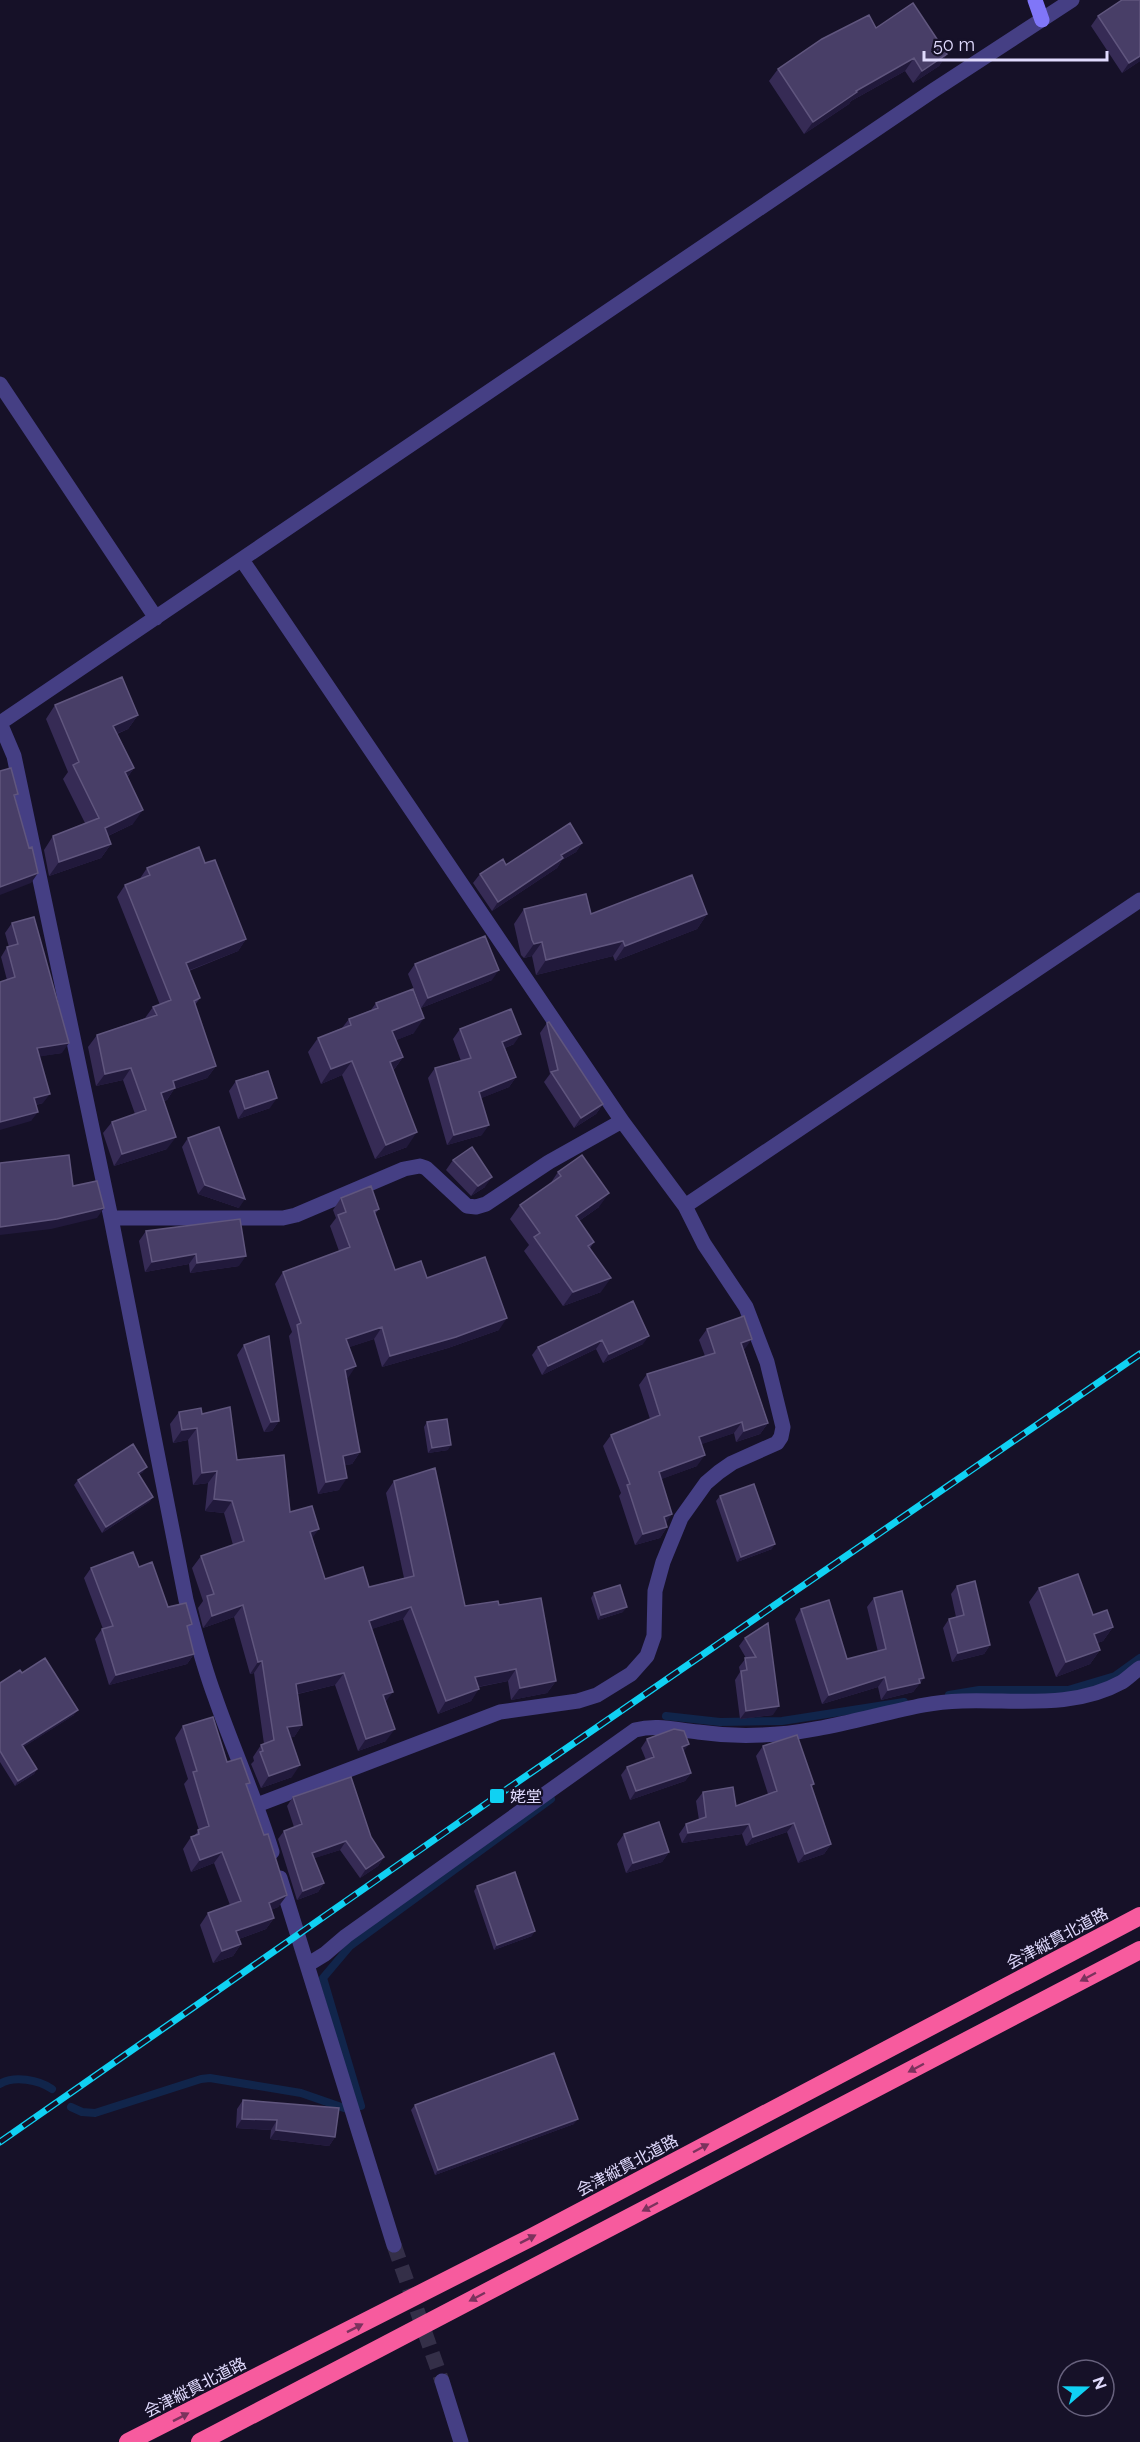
<svg xmlns="http://www.w3.org/2000/svg" width="1140" height="2442" font-family="Raleway,'Noto Sans JP',sans-serif">
  <rect width="100%" height="100%" fill="#161128"/>
  <g fill="none" stroke-linecap="round" stroke-linejoin="round">
    <!-- stream -->
    <path stroke="#11254b" stroke-width="8" d="M 949,1695 L 979,1690 L 1068,1690 L 1115,1676 L 1140,1658
      M 666,1716 L 720,1722 L 782,1721 L 904,1702
      M 0,2084 C 14,2075 39,2080 52,2089
      M 361,2106 L 323,1978 L 350,1946 L 551,1799
      M 71,2107 L 82,2112 L 95,2113 L 201,2079 L 210,2078 L 301,2093 L 347,2109"/>
    <!-- street-tunnel -->
    <path stroke="#342f48" stroke-width="15" stroke-dasharray="15 8" stroke-linecap="butt" d="M 394,2245 L 442,2381"/>
    <!-- street -->
    <path stroke="#453f84" stroke-width="15" d="M 0,384 L 156,618
      M 242,560 L 622,1121 L 685,1206 L 1140,900
      M 0,723 L 14,756 L 111,1218 L 186,1600 C 195,1633 203,1665 215,1697 C 233,1749 256,1799 272,1852
      M 0,723 L 934,90 L 1072,0
      M 111,1218 L 283,1218 L 296,1215 L 404,1169 L 420,1166 L 426,1168 L 467,1206 L 476,1207 L 486,1204 L 549,1162 L 622,1121
      M 257,1805 L 500,1712 L 578,1701 L 597,1695 L 631,1674 L 647,1656 L 654,1636 L 655,1591 L 663,1562 L 681,1518 L 706,1483 L 719,1472 L 732,1463 L 777,1443 L 781,1437 L 783,1427 L 767,1362 L 746,1307 L 704,1244 L 685,1206
      M 280,1878 L 394,2245
      M 307,1965 L 325,1954 L 346,1936 L 635,1730 C 657,1724 676,1730 698,1732 C 719,1735 741,1736 762,1735 C 814,1734 872,1715 924,1705 C 988,1692 1061,1716 1122,1682 C 1128,1678 1134,1672 1140,1668
      M 442,2381 L 461,2442"/>
    <!-- secondary -->
    <path stroke="#8076f8" stroke-width="15" d="M 1035,0 L 1042,20"/>
    <!-- highway -->
    <path stroke="#f75b9e" stroke-width="18" d="M 128,2442 L 532,2237 L 1140,1916
      M 200,2442 L 1140,1950"/>
    <!-- rail casing -->
    <g stroke="#10d1f3" stroke-width="7">
      <path id="rail" d="M 0,2142 L 497,1796 L 1140,1354"/>
    </g>
    <!-- rail -->
    <use href="#rail" stroke="#161128" stroke-width="4.5" stroke-dasharray="14" stroke-linecap="butt"/>
  </g>
  <!-- wall -->
  <path fill="#362b55" d="M 1140,0 L 1140,61 L 1122,73 L 1091,26 L 1098,16 Z
    M 876,28 L 947,54 L 939,66 L 913,83 L 905,71 L 851,101 L 849,104 L 804,134 L 769,81 L 778,69 Z
    M 55,705 L 138,715 L 128,729 L 117,734 L 134,768 L 127,778 L 133,824 L 108,836 L 111,844 L 101,858 L 49,876 L 44,850 L 53,836 L 85,823 L 63,779 L 68,772 L 46,719 Z
    M 582,843 L 576,852 L 562,860 L 557,868 L 492,911 L 473,883 L 480,874 Z
    M 205,863 L 246,939 L 238,951 L 189,971 L 200,998 L 195,1005 L 216,1066 L 207,1078 L 174,1089 L 167,1100 L 164,1101 L 167,1149 L 114,1166 L 103,1133 L 112,1122 L 135,1114 L 123,1080 L 96,1086 L 88,1047 L 97,1035 L 145,1018 L 153,1007 L 160,1005 L 117,897 L 125,885 L 139,880 L 147,868 Z
    M 524,909 L 591,914 L 707,914 L 697,929 L 615,961 L 613,956 L 536,975 L 532,956 L 524,958 L 521,955 L 514,924 Z
    M 12,923 L 62,1053 L 40,1056 L 43,1103 L 36,1105 L 31,1121 L 7,980 L 1,957 L 7,947 L 9,947 L 5,933 Z
    M 415,964 L 492,980 L 421,1008 L 408,974 Z
    M 376,1003 L 414,1033 L 396,1040 L 403,1057 L 393,1071 L 407,1147 L 375,1159 L 342,1075 L 321,1084 L 308,1052 L 318,1038 L 342,1028 L 349,1019 L 371,1010 Z
    M 547,1023 L 603,1104 L 596,1114 L 574,1128 L 544,1082 L 550,1074 L 540,1033 Z
    M 460,1029 L 514,1044 L 505,1048 L 516,1077 L 509,1087 L 481,1098 L 482,1135 L 447,1145 L 428,1078 L 435,1068 L 461,1061 L 453,1039 Z
    M 236,1081 L 270,1108 L 238,1119 L 229,1091 Z
    M 188,1138 L 239,1208 L 198,1194 L 182,1147 Z
    M 453,1160 L 485,1187 L 471,1196 L 446,1170 Z
    M 558,1172 L 599,1207 L 579,1221 L 594,1242 L 590,1248 L 601,1292 L 563,1306 L 524,1251 L 529,1245 L 510,1219 L 520,1205 L 550,1184 Z
    M 341,1198 L 379,1209 L 375,1214 L 395,1270 L 427,1278 L 499,1330 L 448,1348 L 382,1367 L 374,1339 L 349,1347 L 348,1378 L 346,1378 L 360,1452 L 352,1464 L 345,1465 L 339,1490 L 318,1494 L 289,1336 L 292,1332 L 275,1284 L 283,1272 L 339,1251 L 330,1226 L 336,1218 L 333,1210 Z
    M 146,1231 L 239,1266 L 190,1273 L 189,1264 L 145,1272 L 139,1241 Z
    M 633,1301 L 643,1344 L 603,1363 L 596,1349 L 542,1375 L 532,1355 L 538,1347 Z
    M 707,1329 L 744,1350 L 768,1423 L 760,1434 L 736,1442 L 734,1433 L 701,1444 L 697,1466 L 661,1479 L 666,1523 L 667,1527 L 660,1538 L 635,1545 L 619,1496 L 621,1493 L 603,1446 L 611,1435 L 650,1419 L 639,1385 L 647,1374 L 705,1356 L 699,1340 Z
    M 244,1345 L 279,1421 L 272,1431 L 264,1432 L 237,1355 Z
    M 179,1412 L 202,1414 L 237,1460 L 290,1512 L 312,1539 L 325,1579 L 369,1587 L 404,1578 L 386,1493 L 394,1481 L 465,1606 L 499,1605 L 556,1681 L 547,1693 L 511,1700 L 508,1681 L 479,1687 L 471,1701 L 438,1714 L 403,1619 L 371,1629 L 386,1702 L 386,1741 L 358,1751 L 335,1685 L 298,1694 L 302,1725 L 294,1737 L 291,1737 L 292,1777 L 261,1788 L 251,1764 L 254,1761 L 253,1757 L 261,1745 L 264,1744 L 254,1673 L 250,1674 L 234,1617 L 203,1628 L 198,1608 L 203,1601 L 192,1568 L 201,1556 L 233,1545 L 224,1513 L 205,1511 L 208,1483 L 193,1485 L 188,1440 L 173,1443 L 170,1424 Z
    M 427,1422 L 448,1450 L 428,1453 L 424,1427 Z
    M 143,1472 L 139,1475 L 153,1497 L 149,1502 L 102,1533 L 74,1485 L 78,1480 Z
    M 720,1496 L 772,1549 L 737,1562 L 716,1501 Z
    M 139,1567 L 168,1607 L 194,1654 L 187,1664 L 109,1685 L 95,1639 L 102,1629 L 103,1629 L 84,1578 L 91,1568 Z
    M 957,1586 L 990,1645 L 984,1654 L 952,1662 L 943,1628 L 949,1619 L 956,1617 L 951,1594 Z
    M 1039,1588 L 1093,1615 L 1113,1627 L 1103,1641 L 1097,1643 L 1100,1650 L 1090,1664 L 1056,1677 L 1029,1602 Z
    M 594,1593 L 623,1612 L 598,1620 L 591,1598 Z
    M 874,1598 L 924,1678 L 913,1692 L 881,1700 L 878,1687 L 822,1704 L 795,1619 L 801,1609 L 847,1659 L 878,1652 L 867,1607 Z
    M 768,1623 L 773,1715 L 740,1719 L 735,1680 L 740,1672 L 739,1667 L 746,1658 L 739,1646 L 745,1638 Z
    M 22,1673 L 74,1715 L 23,1747 L 37,1769 L 34,1774 L 15,1786 L 0,1762 L 0,1683 Z
    M 183,1726 L 227,1762 L 247,1788 L 287,1895 L 278,1907 L 271,1910 L 274,1918 L 266,1929 L 239,1939 L 241,1944 L 233,1956 L 213,1963 L 200,1925 L 208,1913 L 230,1905 L 214,1863 L 191,1872 L 183,1849 L 191,1837 L 194,1836 L 199,1830 L 184,1784 L 188,1779 L 175,1738 Z
    M 647,1739 L 684,1752 L 691,1773 L 685,1781 L 630,1800 L 621,1775 L 627,1767 L 646,1760 L 641,1748 Z
    M 763,1746 L 814,1784 L 811,1787 L 831,1844 L 824,1854 L 798,1863 L 787,1832 L 746,1846 L 742,1834 L 682,1843 L 679,1834 L 686,1824 L 699,1820 L 696,1801 L 703,1792 L 736,1806 L 768,1794 L 756,1756 Z
    M 293,1797 L 371,1837 L 384,1857 L 378,1866 L 360,1878 L 340,1850 L 314,1858 L 324,1883 L 318,1892 L 297,1900 L 278,1839 L 284,1831 L 294,1827 L 287,1806 Z
    M 624,1834 L 669,1852 L 662,1862 L 626,1873 L 617,1844 Z
    M 477,1886 L 532,1936 L 494,1950 L 474,1891 Z
    M 243,2100 L 335,2137 L 329,2146 L 270,2139 L 271,2130 L 236,2128 L 237,2109 Z
    M 415,2105 L 574,2124 L 435,2175 L 411,2110 Z"/>
  <!-- shaded-wall -->
  <path fill="#21193b" d="M 947,54 L 939,66 L 913,83 L 922,71 Z
    M 1140,56 L 1140,61 L 1122,73 L 1129,63 Z
    M 914,58 L 905,71 L 851,101 L 849,104 L 804,134 L 813,122 L 856,91 Z
    M 138,715 L 128,729 L 103,739 L 113,726 Z
    M 134,768 L 124,782 L 125,772 Z
    M 143,810 L 133,824 L 95,842 L 105,828 Z
    M 582,843 L 576,852 L 562,860 L 557,868 L 492,911 L 498,902 L 561,855 Z
    M 111,844 L 101,858 L 49,876 L 59,862 Z
    M 38,873 L 31,883 L 0,895 L 0,887 Z
    M 707,914 L 697,929 L 615,961 L 625,946 Z
    M 246,939 L 238,951 L 177,975 L 186,963 Z
    M 623,941 L 613,956 L 536,975 L 546,960 Z
    M 542,942 L 532,956 L 524,958 L 534,944 Z
    M 499,970 L 492,980 L 421,1008 L 428,998 Z
    M 424,1018 L 414,1033 L 382,1046 L 392,1031 Z
    M 521,1034 L 514,1044 L 495,1052 L 502,1042 Z
    M 69,1043 L 62,1053 L 31,1058 L 37,1048 Z
    M 403,1057 L 392,1072 L 390,1062 Z
    M 352,1061 L 342,1075 L 321,1084 L 331,1069 Z
    M 216,1066 L 207,1078 L 174,1089 L 167,1100 L 153,1105 L 161,1093 L 173,1081 Z
    M 131,1068 L 123,1080 L 96,1086 L 105,1074 Z
    M 516,1077 L 509,1087 L 472,1102 L 479,1092 Z
    M 50,1094 L 43,1103 L 28,1107 L 34,1098 Z
    M 277,1098 L 270,1108 L 238,1119 L 245,1109 Z
    M 603,1104 L 596,1114 L 574,1128 L 581,1118 Z
    M 38,1112 L 31,1121 L 0,1130 L 0,1122 Z
    M 489,1125 L 482,1135 L 447,1145 L 454,1135 Z
    M 417,1132 L 407,1147 L 375,1159 L 386,1145 Z
    M 176,1137 L 167,1149 L 114,1166 L 122,1154 Z
    M 492,1177 L 485,1187 L 471,1196 L 478,1186 Z
    M 205,1185 L 245,1199 L 239,1208 L 198,1194 Z
    M 609,1193 L 599,1207 L 566,1230 L 576,1216 Z
    M 104,1208 L 97,1218 L 51,1229 L 0,1235 L 0,1227 Z
    M 196,1254 L 189,1264 L 145,1272 L 152,1262 Z
    M 246,1256 L 239,1266 L 190,1273 L 197,1263 Z
    M 611,1278 L 601,1292 L 563,1306 L 573,1292 Z
    M 507,1318 L 499,1330 L 448,1348 L 382,1367 L 390,1356 Z
    M 382,1327 L 374,1339 L 338,1351 L 346,1339 Z
    M 649,1336 L 643,1344 L 603,1363 L 609,1354 Z
    M 752,1339 L 744,1350 L 733,1354 L 741,1343 Z
    M 602,1340 L 596,1349 L 542,1375 L 548,1366 Z
    M 356,1366 L 348,1378 L 337,1382 L 345,1370 Z
    M 279,1421 L 272,1431 L 264,1432 L 271,1422 Z
    M 742,1422 L 734,1433 L 691,1448 L 699,1437 Z
    M 768,1423 L 760,1434 L 736,1442 L 744,1431 Z
    M 197,1428 L 188,1440 L 173,1443 L 182,1430 Z
    M 451,1445 L 448,1450 L 428,1453 L 432,1448 Z
    M 360,1452 L 352,1464 L 335,1467 L 343,1456 Z
    M 705,1455 L 697,1466 L 651,1483 L 659,1472 Z
    M 147,1467 L 143,1472 L 134,1478 L 138,1473 Z
    M 217,1471 L 208,1483 L 193,1485 L 202,1473 Z
    M 347,1478 L 339,1490 L 318,1494 L 326,1482 Z
    M 153,1497 L 149,1502 L 102,1533 L 106,1527 Z
    M 214,1499 L 232,1501 L 224,1513 L 205,1511 Z
    M 672,1514 L 665,1525 L 664,1517 Z
    M 667,1527 L 660,1538 L 635,1545 L 643,1534 Z
    M 319,1529 L 310,1541 L 310,1532 Z
    M 775,1544 L 772,1549 L 737,1562 L 741,1557 Z
    M 243,1605 L 234,1617 L 203,1628 L 212,1616 Z
    M 411,1607 L 403,1619 L 360,1633 L 369,1621 Z
    M 627,1607 L 623,1612 L 598,1620 L 601,1615 Z
    M 1113,1627 L 1103,1641 L 1084,1648 L 1094,1634 Z
    M 990,1645 L 984,1654 L 952,1662 L 958,1653 Z
    M 1100,1650 L 1090,1664 L 1056,1677 L 1066,1662 Z
    M 194,1654 L 187,1664 L 109,1685 L 116,1675 Z
    M 262,1661 L 254,1673 L 250,1674 L 258,1662 Z
    M 516,1669 L 508,1681 L 466,1689 L 475,1677 Z
    M 344,1673 L 335,1685 L 288,1696 L 296,1684 Z
    M 885,1677 L 878,1687 L 822,1704 L 829,1695 Z
    M 924,1678 L 913,1692 L 881,1700 L 888,1690 Z
    M 556,1681 L 547,1693 L 511,1700 L 520,1688 Z
    M 479,1689 L 471,1701 L 438,1714 L 446,1701 Z
    M 393,1692 L 384,1704 L 383,1695 Z
    M 779,1706 L 773,1715 L 740,1719 L 746,1711 Z
    M 78,1710 L 74,1715 L 19,1750 L 22,1745 Z
    M 302,1725 L 294,1737 L 279,1739 L 287,1727 Z
    M 395,1729 L 386,1741 L 358,1751 L 366,1739 Z
    M 689,1744 L 683,1753 L 682,1747 Z
    M 300,1765 L 292,1777 L 261,1788 L 269,1776 Z
    M 37,1769 L 34,1774 L 15,1786 L 18,1781 Z
    M 691,1773 L 685,1781 L 630,1800 L 636,1791 Z
    M 794,1823 L 787,1832 L 746,1846 L 753,1837 Z
    M 749,1824 L 742,1834 L 682,1843 L 688,1833 Z
    M 346,1841 L 340,1850 L 306,1861 L 312,1853 Z
    M 831,1844 L 824,1854 L 798,1863 L 805,1854 Z
    M 222,1852 L 214,1863 L 191,1872 L 200,1860 Z
    M 669,1852 L 662,1862 L 626,1873 L 633,1863 Z
    M 384,1857 L 378,1866 L 360,1878 L 366,1869 Z
    M 324,1883 L 318,1892 L 297,1900 L 303,1891 Z
    M 287,1895 L 278,1907 L 261,1915 L 269,1903 Z
    M 274,1918 L 266,1929 L 228,1943 L 236,1931 Z
    M 535,1931 L 532,1936 L 494,1950 L 497,1945 Z
    M 241,1944 L 233,1956 L 213,1963 L 222,1951 Z
    M 242,2119 L 277,2120 L 271,2130 L 236,2128 Z
    M 578,2119 L 574,2124 L 435,2175 L 438,2170 Z
    M 276,2130 L 335,2137 L 329,2146 L 270,2139 Z"/>
  <!-- building -->
  <path fill="#483e67" stroke="#60567e" stroke-width="1.5" d="M 1122,0 L 1140,0 L 1140,56 L 1129,63 L 1098,16 Z
    M 913,3 L 947,54 L 922,71 L 914,58 L 856,91 L 857,92 L 813,122 L 778,69 L 822,39 L 869,15 L 876,28 Z
    M 122,677 L 138,715 L 113,726 L 134,768 L 125,772 L 143,810 L 105,828 L 111,844 L 59,862 L 53,836 L 99,818 L 73,765 L 79,762 L 55,705 Z
    M 11,768 L 18,794 L 14,795 L 29,848 L 32,847 L 38,873 L 0,887 L 0,771 Z
    M 570,823 L 582,843 L 561,855 L 563,858 L 498,902 L 480,874 L 503,859 L 506,865 Z
    M 199,847 L 205,863 L 215,860 L 246,939 L 186,963 L 200,998 L 194,1001 L 216,1066 L 173,1081 L 175,1088 L 161,1093 L 176,1137 L 122,1154 L 112,1122 L 146,1110 L 131,1068 L 105,1074 L 97,1035 L 157,1015 L 153,1007 L 171,1000 L 125,885 L 150,875 L 147,868 Z
    M 692,875 L 707,914 L 625,946 L 623,941 L 546,960 L 542,942 L 534,944 L 532,940 L 524,909 L 586,894 L 591,914 Z
    M 34,917 L 69,1043 L 37,1048 L 50,1094 L 34,1098 L 38,1112 L 0,1122 L 0,982 L 15,977 L 7,947 L 18,944 L 12,923 Z
    M 485,936 L 499,970 L 428,998 L 415,964 Z
    M 413,989 L 424,1018 L 392,1031 L 403,1057 L 390,1062 L 417,1132 L 386,1145 L 352,1061 L 331,1069 L 318,1038 L 351,1025 L 349,1019 L 378,1008 L 376,1003 Z
    M 511,1009 L 521,1034 L 502,1042 L 516,1077 L 479,1092 L 489,1125 L 454,1135 L 435,1068 L 471,1058 L 460,1029 Z
    M 549,1022 L 603,1104 L 581,1118 L 551,1072 L 558,1070 L 547,1023 Z
    M 268,1071 L 277,1098 L 245,1109 L 236,1081 Z
    M 219,1127 L 245,1199 L 205,1185 L 188,1138 Z
    M 472,1147 L 492,1177 L 478,1186 L 453,1160 Z
    M 69,1155 L 73,1186 L 97,1181 L 104,1208 L 57,1219 L 0,1227 L 0,1163 Z
    M 582,1155 L 609,1193 L 576,1216 L 594,1242 L 588,1246 L 611,1278 L 573,1292 L 534,1237 L 540,1233 L 520,1205 L 561,1176 L 558,1172 Z
    M 371,1186 L 379,1209 L 374,1211 L 395,1270 L 421,1261 L 427,1278 L 485,1257 L 507,1318 L 456,1337 L 390,1356 L 382,1327 L 346,1339 L 356,1366 L 345,1370 L 360,1452 L 343,1456 L 347,1478 L 326,1482 L 297,1325 L 301,1323 L 283,1272 L 350,1247 L 338,1215 L 346,1212 L 341,1198 Z
    M 240,1219 L 246,1256 L 197,1263 L 196,1254 L 152,1262 L 146,1231 Z
    M 633,1301 L 649,1336 L 609,1354 L 602,1340 L 548,1366 L 538,1347 Z
    M 744,1316 L 752,1339 L 741,1343 L 768,1423 L 744,1431 L 742,1422 L 699,1437 L 705,1455 L 659,1472 L 672,1514 L 664,1517 L 667,1527 L 643,1534 L 627,1485 L 630,1484 L 611,1435 L 660,1415 L 647,1374 L 715,1353 L 707,1329 Z
    M 269,1336 L 279,1421 L 271,1422 L 244,1345 Z
    M 230,1407 L 237,1460 L 284,1455 L 290,1512 L 312,1506 L 319,1529 L 310,1532 L 325,1579 L 363,1567 L 369,1587 L 414,1576 L 394,1481 L 435,1468 L 465,1606 L 498,1601 L 499,1605 L 541,1598 L 556,1681 L 520,1688 L 516,1669 L 475,1677 L 479,1689 L 446,1701 L 411,1607 L 369,1621 L 393,1692 L 383,1695 L 395,1729 L 366,1739 L 344,1673 L 296,1684 L 302,1725 L 287,1727 L 300,1765 L 269,1776 L 260,1752 L 263,1751 L 261,1745 L 274,1740 L 262,1661 L 258,1662 L 243,1605 L 212,1616 L 207,1596 L 214,1594 L 201,1556 L 244,1541 L 232,1501 L 214,1499 L 217,1471 L 202,1473 L 197,1428 L 182,1430 L 179,1412 L 201,1408 L 202,1414 Z
    M 447,1419 L 451,1445 L 432,1448 L 427,1422 Z
    M 133,1444 L 147,1467 L 138,1473 L 153,1497 L 106,1527 L 78,1480 Z
    M 754,1484 L 775,1544 L 741,1557 L 720,1496 Z
    M 133,1552 L 139,1567 L 152,1562 L 168,1607 L 186,1603 L 192,1624 L 187,1626 L 194,1654 L 116,1675 L 102,1629 L 113,1626 L 91,1568 Z
    M 1078,1574 L 1093,1615 L 1107,1610 L 1113,1627 L 1094,1634 L 1100,1650 L 1066,1662 L 1039,1588 Z
    M 975,1581 L 990,1645 L 958,1653 L 949,1619 L 964,1615 L 957,1586 Z
    M 620,1585 L 627,1607 L 601,1615 L 594,1593 Z
    M 902,1591 L 924,1678 L 919,1679 L 920,1683 L 888,1690 L 885,1677 L 829,1695 L 801,1609 L 829,1600 L 847,1659 L 886,1649 L 874,1598 Z
    M 768,1623 L 779,1706 L 746,1711 L 741,1671 L 747,1670 L 745,1658 L 756,1657 L 745,1638 Z
    M 45,1658 L 78,1710 L 22,1745 L 37,1769 L 18,1781 L 0,1751 L 0,1683 L 20,1670 L 22,1673 Z
    M 213,1717 L 227,1762 L 241,1758 L 250,1783 L 246,1784 L 264,1835 L 268,1834 L 287,1895 L 269,1903 L 274,1918 L 236,1931 L 241,1944 L 222,1951 L 208,1913 L 241,1901 L 222,1852 L 200,1860 L 191,1837 L 199,1834 L 198,1830 L 209,1826 L 193,1772 L 197,1771 L 183,1726 Z
    M 674,1729 L 684,1731 L 689,1744 L 682,1747 L 691,1773 L 636,1791 L 627,1767 L 654,1757 L 647,1739 Z
    M 797,1735 L 814,1784 L 811,1785 L 831,1844 L 805,1854 L 794,1823 L 753,1837 L 749,1824 L 688,1833 L 686,1824 L 706,1817 L 703,1792 L 733,1787 L 736,1806 L 777,1791 L 763,1746 Z
    M 351,1777 L 371,1837 L 384,1857 L 366,1869 L 346,1841 L 312,1853 L 324,1883 L 303,1891 L 284,1831 L 302,1824 L 293,1797 Z
    M 659,1822 L 669,1852 L 633,1863 L 624,1834 Z
    M 515,1872 L 535,1931 L 497,1945 L 477,1886 Z
    M 554,2053 L 578,2119 L 438,2170 L 415,2105 Z
    M 243,2100 L 339,2108 L 335,2137 L 276,2130 L 277,2120 L 242,2119 Z"/>
  <!-- one-way arrows -->
  <defs><path id="oneway-solid" d="M-6-.8H1V-3.2L6.5 0L1 3.2V.8H-6Z" transform="scale(1.5)"/></defs>
  <g fill="#7b325d">
    <use href="#oneway-solid" transform="translate(1088 1977) rotate(152)"/>
    <use href="#oneway-solid" transform="translate(916 2068) rotate(152)"/>
    <use href="#oneway-solid" transform="translate(701 2148) rotate(-28)"/>
    <use href="#oneway-solid" transform="translate(650 2207) rotate(152)"/>
    <use href="#oneway-solid" transform="translate(528 2239) rotate(-27)"/>
    <use href="#oneway-solid" transform="translate(477 2297) rotate(152)"/>
    <use href="#oneway-solid" transform="translate(355 2328) rotate(-27)"/>
    <use href="#oneway-solid" transform="translate(181 2417) rotate(-27)"/>
  </g>
  <!-- markers -->
  <rect fill="#10d1f3" stroke="#161128" stroke-width="2" x="489" y="1788" width="16" height="16" rx="3"/>
  <g text-anchor="middle" stroke-width="4.5" stroke-linejoin="round" paint-order="stroke">
    <!-- poi labels -->
    <g font-size="16" fill="#e0dafd" stroke="#161128" text-anchor="start">
      <text x="510" y="1802">姥堂</text>
    </g>
    <!-- street labels -->
    <g font-size="16" fill="#e0dafd" stroke="#161128">
      <text transform="translate(1057 1938) rotate(-28)" y="6">会津縦貫北道路</text>
      <text transform="translate(627 2165) rotate(-28)" y="6">会津縦貫北道路</text>
      <text transform="translate(195 2387) rotate(-27)" y="6">会津縦貫北道路</text>
    </g>
  </g>
  <!-- north arrow -->
  <g transform="translate(1086 2388) rotate(70)"><circle r="28" fill="#161128" stroke="#67617d" stroke-width="1.5"/>
  <path d="M0-4.5L10 22L0 15L-10 22Z" fill="#10d1f3"/>
  <text y="-9" font-size="16" font-weight="bold" text-anchor="middle" fill="#e0dafd">N</text>
  </g>
  <!-- scale -->
  <path d="M924 51v9h183v-9" fill="none" stroke="#e0dafd" stroke-width="3"/>
  <text x="933" y="51" font-size="18" fill="#e0dafd" stroke="#161128" stroke-width="4.5" paint-order="stroke">50 m</text>
</svg>
